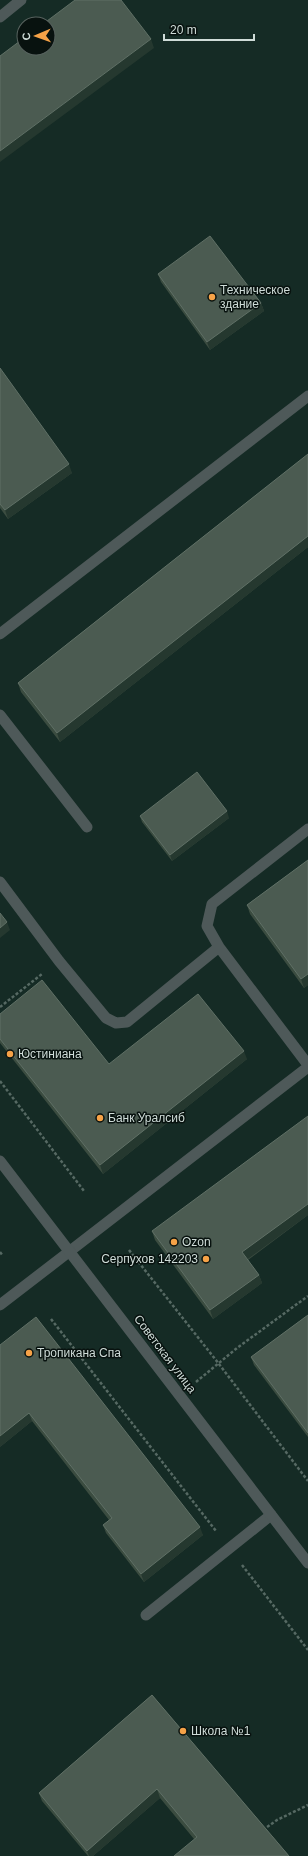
<svg xmlns="http://www.w3.org/2000/svg" width="308" height="1856" font-family="Helvetica,sans-serif">
  <rect width="100%" height="100%" fill="#152b25"/>
  <g fill="none" stroke-linecap="round" stroke-linejoin="round">
    <!-- path -->
    <path stroke="#566963" stroke-width="2.5" stroke-dasharray="3 2" stroke-linecap="butt" d="M 0,1007 L 42,974
      M 0,1081 L 84,1191
      M 129,1250 L 219,1364 L 308,1481
      M 0,1252 L 3,1256
      M 51,1319 L 216,1531
      M 196,1382 L 237,1348 L 308,1296
      M 242,1565 L 308,1650
      M 263,1830 L 277,1820 L 308,1805"/>
    <!-- service -->
    <path stroke="#4e5959" stroke-width="11" d="M 0,17 L 21,0
      M 0,634 L 308,396
      M 0,715 L 87,827
      M 0,882 L 59,961 L 106,1018 L 116,1023 L 127,1022 L 219,947 L 308,1065
      M 219,947 L 207,926 L 212,904 L 308,829
      M 70,1251 L 308,1067
      M 146,1615 L 271,1515"/>
    <!-- minor -->
    <path stroke="#4e5959" stroke-width="11" d="M 0,1305 L 70,1251"/>
    <!-- tertiary -->
    <path stroke="#4e5959" stroke-width="11" d="M 0,1161 L 308,1563"/>
  </g>
  <!-- wall -->
  <path fill="#3b4c40" d="M 158,274 L 261,303 L 264,311 L 210,350 L 161,282 Z
    M 0,368 L 72,473 L 8,519 L 0,508 Z
    M 308,454 L 308,547 L 60,742 L 21,692 L 18,683 Z
    M 140,816 L 229,818 L 172,861 L 142,822 Z
    M 308,860 L 308,985 L 304,988 L 250,914 L 247,905 Z
    M 0,1014 L 109,1064 L 247,1059 L 103,1174 L 0,1043 Z
    M 308,1215 L 248,1260 L 259,1275 L 262,1283 L 213,1319 L 155,1240 L 152,1231 Z
    M 308,1315 L 308,1437 L 254,1365 L 251,1357 Z
    M 36,1317 L 203,1535 L 144,1582 L 106,1533 L 103,1525 L 109,1520 L 32,1421 L 0,1447 Z
    M 152,1695 L 289,1856 L 194,1839 L 160,1798 L 93,1856 L 88,1856 L 42,1801 L 39,1793 Z"/>
  <!-- shaded-wall -->
  <path fill="#25382f" d="M 151,39 L 154,48 L 0,162 L 0,151 Z
    M 261,303 L 264,311 L 210,350 L 207,342 Z
    M 69,464 L 72,473 L 8,519 L 5,510 Z
    M 308,536 L 308,547 L 60,742 L 57,733 Z
    M 227,811 L 229,818 L 172,861 L 170,855 Z
    M 7,922 L 10,930 L 0,938 L 0,928 Z
    M 308,974 L 308,985 L 304,988 L 301,979 Z
    M 244,1051 L 247,1059 L 103,1174 L 100,1165 Z
    M 308,1204 L 308,1215 L 245,1261 L 242,1252 Z
    M 259,1275 L 262,1283 L 213,1319 L 210,1310 Z
    M 29,1413 L 32,1421 L 0,1447 L 0,1436 Z
    M 200,1527 L 203,1535 L 144,1582 L 141,1574 Z
    M 157,1789 L 160,1798 L 93,1856 L 89,1856 L 87,1851 Z"/>
  <!-- building -->
  <path fill="#4b5b51" stroke="#607066" d="M 75,0 L 121,0 L 151,39 L 0,151 L 0,56 L 24,38 L 24,48 L 48,48 L 48,24 L 43,24 Z
    M 210,236 L 261,303 L 207,342 L 158,274 Z
    M 0,368 L 69,464 L 5,510 L 0,504 Z
    M 308,454 L 308,536 L 57,733 L 18,683 Z
    M 197,772 L 227,811 L 170,855 L 140,816 Z
    M 308,860 L 308,974 L 301,979 L 247,905 Z
    M 0,913 L 7,922 L 0,928 Z
    M 42,980 L 109,1064 L 198,994 L 244,1051 L 100,1165 L 0,1039 L 0,1014 Z
    M 308,1116 L 308,1204 L 242,1252 L 259,1275 L 210,1310 L 152,1231 Z
    M 308,1315 L 308,1433 L 251,1357 Z
    M 36,1317 L 200,1527 L 141,1574 L 103,1525 L 112,1518 L 29,1413 L 0,1436 L 0,1345 Z
    M 152,1695 L 289,1856 L 174,1856 L 197,1837 L 157,1789 L 87,1851 L 39,1793 Z"/>
  <!-- markers -->
  <g fill="#f6a247" stroke="#08120f" stroke-width="1.5">
    <circle cx="212" cy="297" r="4"/>
    <circle cx="10" cy="1054" r="4"/>
    <circle cx="100" cy="1118" r="4"/>
    <circle cx="174" cy="1242" r="4"/>
    <circle cx="206" cy="1259" r="4"/>
    <circle cx="29" cy="1353" r="4"/>
    <circle cx="183" cy="1731" r="4"/>
  </g>
  <g text-anchor="middle" stroke-width="3" stroke-linejoin="round" paint-order="stroke">
    <!-- poi labels -->
    <g font-size="12" fill="#cfdcd8" stroke="#08120f" text-anchor="start">
      <text x="220" y="294">Техническое<tspan x="220" dy="14">здание</tspan></text>
      <text x="18" y="1058">Юстиниана</text>
      <text x="108" y="1122">Банк Уралсиб</text>
      <text x="182" y="1246">Ozon</text>
      <text x="198" y="1263" text-anchor="end">Серпухов 142203</text>
      <text x="37" y="1357">Тропикана Спа</text>
      <text x="191" y="1735">Школа №1</text>
    </g>
    <!-- street labels -->
    <g font-size="12" fill="#cfdcd8" stroke="#08120f">
      <text transform="translate(165 1354) rotate(53)" y="4">Советская улица</text>
    </g>
  </g>
  <!-- north arrow -->
  <g transform="translate(36 36) rotate(268)"><circle r="19" fill="#08120f" stroke="#58635f"/>
  <path d="M0-3L7 15L0 10L-7 15Z" fill="#f6a247"/>
  <text y="-6" font-size="11" font-weight="bold" text-anchor="middle" fill="#cfdcd8">С</text>
  </g>
  <!-- scale -->
  <path d="M164 34v6h90v-6" fill="none" stroke="#cfdcd8" stroke-width="2"/>
  <text x="170" y="34" font-size="12" fill="#cfdcd8" stroke="#08120f" stroke-width="3" paint-order="stroke">20 m</text>
</svg>
